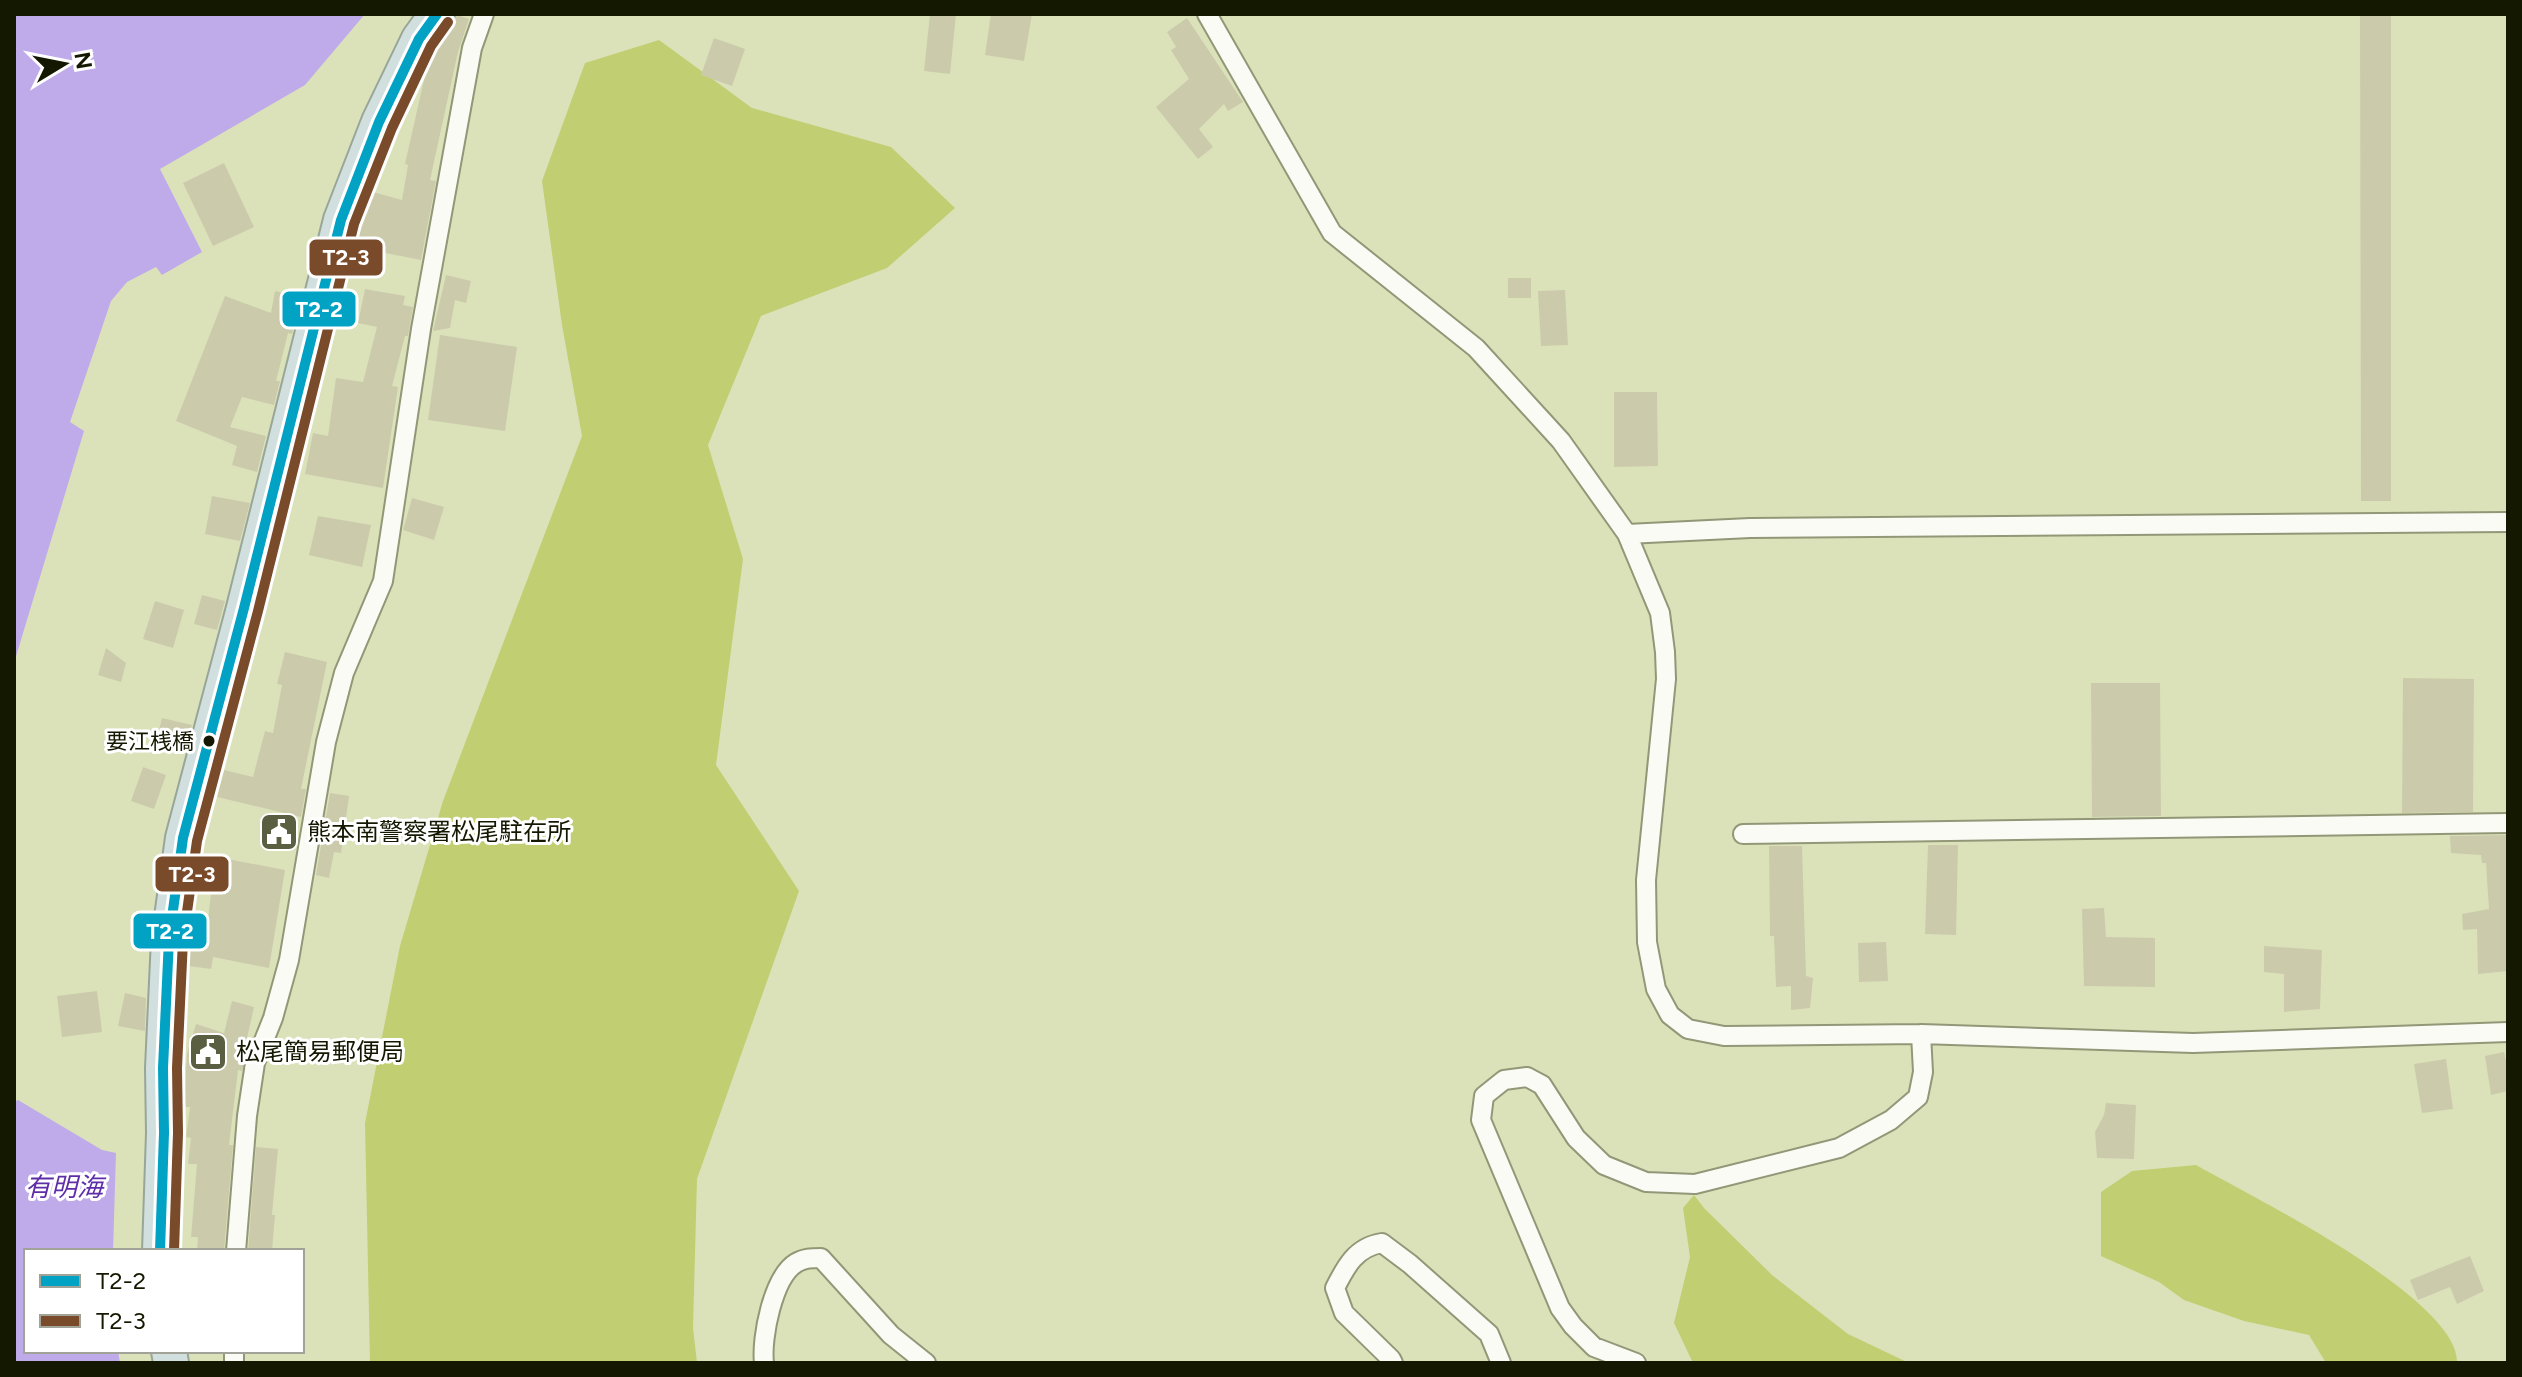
<svg xmlns="http://www.w3.org/2000/svg" width="2522" height="1377" font-family="Figtree,'Noto Sans JP',sans-serif">
  <rect width="100%" height="100%" fill="#dbe2ba"/>
  <!-- forest -->
  <path fill="#c2ce72" d="M 659,40 L 752,108 L 891,147 L 955,208 L 887,268 L 761,316 L 708,445 L 743,559 L 716,765 L 799,891 L 697,1179 L 693,1328 L 697,1363 L 370,1363 L 365,1123 L 400,946 L 443,801 L 582,436 L 562,325 L 542,181 L 585,63 Z
    M 2196,1165 C 2249,1195 2460,1299 2457,1363 L 2326,1363 L 2309,1335 L 2244,1321 L 2184,1300 L 2159,1282 L 2101,1256 L 2101,1192 L 2132,1171 Z
    M 1694,1195 L 1704,1208 L 1772,1275 L 1848,1334 L 1909,1363 L 1693,1363 L 1674,1323 L 1690,1257 L 1683,1208 Z"/>
  <!-- water -->
  <path fill="#bfaaea" d="M 14,14 L 365,14 L 305,85 L 160,169 L 202,252 L 162,275 L 156,267 L 127,282 L 111,301 L 70,422 L 84,431 L 14,663 Z
    M 18,1100 L 102,1150 L 116,1153 L 113,1251 L 26,1251 L 26,1351 L 118,1351 L 120,1363 L 14,1363 L 14,1102 Z"/>
  <!-- building -->
  <path fill="#cbcbab" d="M 930,14 L 956,14 L 950,74 L 924,71 Z
    M 991,14 L 1032,14 L 1024,61 L 985,55 Z
    M 2360,14 L 2391,14 L 2391,501 L 2361,501 Z
    M 457,15 L 469,19 L 458,52 L 430,180 L 436,181 L 421,260 L 355,247 L 373,192 L 402,200 L 408,165 L 405,164 L 426,71 L 436,49 L 453,26 Z
    M 1187,18 L 1243,102 L 1228,111 L 1224,104 L 1199,129 L 1213,147 L 1198,159 L 1156,107 L 1189,79 L 1171,50 L 1176,47 L 1167,32 Z
    M 714,38 L 745,49 L 732,86 L 701,75 Z
    M 224,163 L 254,227 L 213,246 L 183,183 Z
    M 446,275 L 471,281 L 466,303 L 455,300 L 450,328 L 433,331 Z
    M 1508,278 L 1531,278 L 1531,298 L 1508,298 Z
    M 365,289 L 405,296 L 403,305 L 413,307 L 408,336 L 405,336 L 392,386 L 398,387 L 383,488 L 305,474 L 313,433 L 328,436 L 336,378 L 363,382 L 377,327 L 358,323 Z
    M 1565,290 L 1568,345 L 1541,346 L 1538,291 Z
    M 275,291 L 301,297 L 292,334 L 288,333 L 276,381 L 280,381 L 274,405 L 242,397 L 230,427 L 266,436 L 257,472 L 232,465 L 237,446 L 176,421 L 225,296 L 271,313 Z
    M 440,335 L 517,347 L 505,431 L 428,420 Z
    M 1614,392 L 1657,392 L 1658,466 L 1614,467 Z
    M 212,496 L 250,503 L 240,541 L 205,534 Z
    M 412,498 L 444,507 L 434,540 L 403,530 Z
    M 318,516 L 371,525 L 362,567 L 309,555 Z
    M 202,595 L 225,601 L 217,630 L 194,624 Z
    M 155,601 L 184,610 L 173,648 L 143,639 Z
    M 106,648 L 126,663 L 121,682 L 98,675 Z
    M 285,652 L 327,662 L 301,789 L 306,789 L 301,817 L 217,797 L 224,770 L 253,777 L 265,731 L 273,733 L 282,685 L 277,684 Z
    M 2403,678 L 2474,679 L 2473,812 L 2402,813 Z
    M 2091,683 L 2160,683 L 2161,816 L 2092,817 Z
    M 162,718 L 192,725 L 186,747 L 157,739 Z
    M 143,767 L 166,775 L 154,809 L 131,801 Z
    M 330,793 L 349,796 L 341,853 L 334,852 L 329,878 L 316,875 Z
    M 2508,835 L 2508,971 L 2478,974 L 2477,929 L 2463,930 L 2462,914 L 2489,909 L 2486,863 L 2482,863 L 2481,855 L 2451,853 L 2450,836 Z
    M 1928,845 L 1958,845 L 1956,935 L 1925,934 Z
    M 1769,846 L 1802,846 L 1806,976 L 1813,978 L 1810,1008 L 1791,1010 L 1791,986 L 1776,987 L 1774,936 L 1770,936 Z
    M 201,854 L 285,870 L 269,968 L 213,957 L 211,969 L 188,966 L 189,938 L 206,940 L 212,883 L 197,880 Z
    M 2104,908 L 2106,937 L 2155,938 L 2155,987 L 2084,986 L 2082,909 Z
    M 1886,942 L 1888,981 L 1859,982 L 1858,943 Z
    M 2264,946 L 2322,950 L 2320,1009 L 2284,1012 L 2284,974 L 2264,972 Z
    M 97,991 L 102,1032 L 62,1037 L 57,996 Z
    M 125,993 L 146,998 L 145,1031 L 118,1026 Z
    M 232,1001 L 254,1007 L 247,1038 L 252,1039 L 242,1071 L 238,1070 L 229,1145 L 233,1145 L 224,1251 L 197,1251 L 198,1237 L 191,1237 L 197,1164 L 188,1164 L 191,1138 L 186,1137 L 190,1107 L 184,1107 L 187,1054 L 196,1024 L 224,1033 Z
    M 2504,1052 L 2508,1070 L 2508,1091 L 2491,1095 L 2485,1056 Z
    M 2446,1059 L 2453,1109 L 2422,1113 L 2414,1064 Z
    M 2106,1103 L 2136,1105 L 2134,1159 L 2097,1158 L 2095,1132 L 2104,1115 Z
    M 256,1147 L 278,1149 L 272,1215 L 275,1215 L 272,1251 L 248,1251 Z
    M 2470,1256 L 2484,1291 L 2457,1304 L 2450,1287 L 2418,1300 L 2410,1280 Z"/>
  <g fill="none" stroke-linecap="round" stroke-linejoin="round">
    <!-- street casing -->
    <g stroke="#929777" stroke-width="22">
      <path id="street" d="M 1207,14 L 1332,233 L 1476,348 L 1561,441 L 1627,534 L 1660,613 L 1665,652 L 1666,679 L 1646,880 L 1647,942 L 1656,989 L 1670,1015 L 1688,1029 L 1724,1036 L 1921,1034 L 2193,1043 L 2508,1032
        M 1627,534 L 1750,528 L 2508,522
        M 1743,834 L 2508,823
        M 236,1251 L 247,1116 L 255,1063 L 273,1018 L 289,960 L 326,742 L 344,673 L 383,581 L 421,329 L 460,114 L 472,48 L 484,14
        M 234,1351 L 234,1363
        M 764,1363 C 761,1338 773,1277 796,1263 C 804,1258 812,1258 821,1258 L 891,1335 L 926,1363
        M 1393,1363 L 1391,1359 L 1344,1313 L 1335,1288 C 1346,1266 1356,1247 1382,1243 L 1410,1264 L 1489,1334 L 1501,1363
        M 1636,1363 L 1594,1347 L 1573,1326 L 1560,1308 L 1481,1120 L 1484,1096 L 1504,1080 L 1527,1077 L 1542,1085 L 1576,1138 L 1604,1165 L 1646,1182 L 1695,1184 L 1839,1148 L 1891,1120 L 1918,1097 L 1923,1072 L 1921,1034"/>
    </g>
    <!-- highway casing -->
    <g stroke="#97a698" stroke-width="38">
      <path id="highway" d="M 160,1251 L 164,1133 L 163,1068 L 169,939 L 183,838 L 244,608 L 341,220 L 379,122 L 419,39 L 437,14
        M 169,1351 L 171,1363"/>
    </g>
    <!-- street -->
    <use href="#street" stroke="#fafbf5" stroke-width="18"/>
    <!-- highway -->
    <use href="#highway" stroke="#d2dfdf" stroke-width="34"/>
    <!-- bus-1 casing -->
    <g stroke="#fff" stroke-width="16">
      <path id="bus-1" d="M 160,1251 L 164,1133 L 163,1068 L 169,939 L 183,838 L 244,608 L 341,220 L 379,122 L 419,39 L 437,14"/>
    </g>
    <!-- bus-2 casing -->
    <g stroke="#fff" stroke-width="16">
      <path id="bus-2" d="M 174,1251 L 178,1133 L 177,1068 L 183,940 L 197,841 L 258,611 L 354,224 L 392,128 L 431,46 L 448,22"/>
    </g>
    <!-- bus-1 -->
    <use href="#bus-1" stroke="#01a2c4" stroke-width="10"/>
    <!-- bus-2 -->
    <use href="#bus-2" stroke="#7a4b2a" stroke-width="10"/>
  </g>
  <!-- icons -->
  <defs>
    <g id="civic-square" transform="scale(2)"><rect x="-9" y="-9" width="18" height="18" rx="4" fill="#5a5f41" stroke="#fff"/><path d="M-.6-6.5H3V-4.5H.6V-3L4-1V1h2V6H-6V1h2V-1L-.6-3ZM-1.2 2.5V6h2.4V2.5Z" fill="#fff"/></g>
  </defs>
  <g fill-rule="evenodd">
    <use href="#civic-square" x="279" y="832"/>
    <use href="#civic-square" x="208" y="1052"/>
  </g>
  <!-- markers -->
  <circle fill="#141800" stroke="#fff" stroke-width="3" cx="209" cy="741" r="7"/>
  <g text-anchor="middle" stroke-width="6" stroke-linejoin="round" paint-order="stroke">
    <!-- bus labels -->
    <g font-size="22" fill="#141800" stroke="#fff" text-anchor="end">
      <text x="194" y="749">要江桟橋</text>
    </g>
    <!-- poi labels -->
    <g font-size="24" fill="#141800" stroke="#fff" text-anchor="start">
      <text x="307" y="840">熊本南警察署松尾駐在所</text>
      <text x="236" y="1060">松尾簡易郵便局</text>
    </g>
    <!-- water labels -->
    <g font-size="26" font-style="italic" fill="#5e2da8" stroke="#fff">
      <text x="64" y="1196">有明海</text>
    </g>
  </g>
  <g stroke="#fff" stroke-width="3">
    <rect x="308" y="238" width="76" height="39" rx="8" fill="#7a4b2a"/>
    <rect x="281" y="290" width="76" height="38" rx="8" fill="#01a2c4"/>
    <rect x="154" y="855" width="76" height="38" rx="8" fill="#7a4b2a"/>
    <rect x="132" y="912" width="76" height="38" rx="8" fill="#01a2c4"/>
  </g>
  <g font-size="22" text-anchor="middle" font-weight="bold" fill="#fff">
    <text x="346" y="265">T2-3</text>
    <text x="319" y="317">T2-2</text>
    <text x="192" y="882">T2-3</text>
    <text x="170" y="939">T2-2</text>
  </g>
  <!-- border -->
  <rect width="2522" height="1377" fill="none" stroke="#141800" stroke-width="32"/>
  <!-- legend -->
  <rect x="24" y="1249" width="280" height="104" fill="#ffffff" stroke="#a1a399" stroke-width="2"/>
  <rect x="40" y="1275" width="40" height="12" fill="#01a2c4" stroke="#a1a399" stroke-width="2"/>
  <text x="96" y="1289" font-size="24" fill="#141800">T2-2</text>
  <rect x="40" y="1315" width="40" height="12" fill="#7a4b2a" stroke="#a1a399" stroke-width="2"/>
  <text x="96" y="1329" font-size="24" fill="#141800">T2-3</text>
  <!-- north arrow -->
  <g transform="translate(64 64) rotate(80)" stroke="#ffffff" stroke-width="6" paint-order="stroke">
  <path d="M0-6L14 30L0 20L-14 30Z" fill="#141800"/>
  <text y="-12" font-size="22" font-weight="bold" text-anchor="middle" fill="#141800">N</text>
  </g>
</svg>
